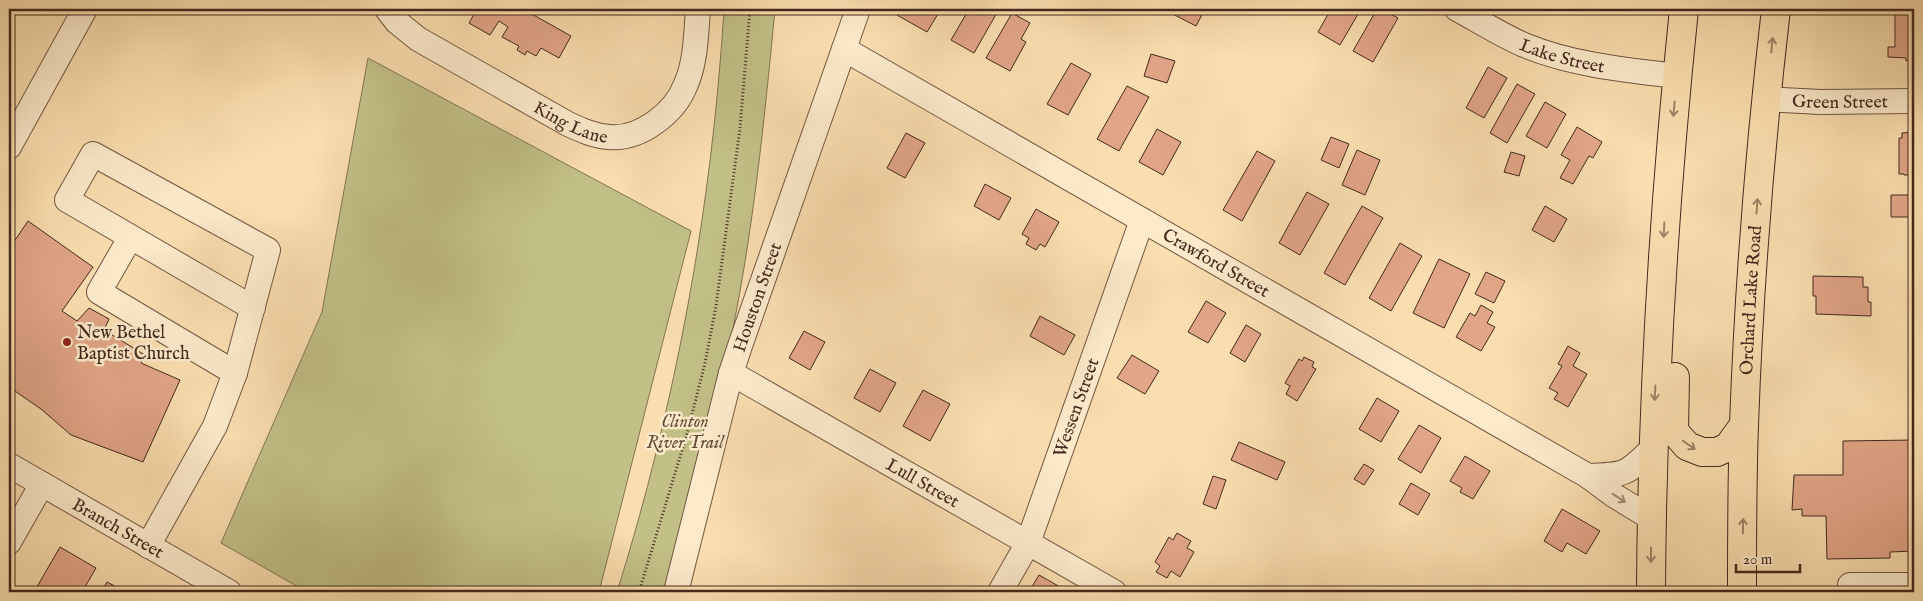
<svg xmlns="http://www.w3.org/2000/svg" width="1923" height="601" font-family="'IM FELL English',serif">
  <rect width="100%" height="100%" fill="#fadeaf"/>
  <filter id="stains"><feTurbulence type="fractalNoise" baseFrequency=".004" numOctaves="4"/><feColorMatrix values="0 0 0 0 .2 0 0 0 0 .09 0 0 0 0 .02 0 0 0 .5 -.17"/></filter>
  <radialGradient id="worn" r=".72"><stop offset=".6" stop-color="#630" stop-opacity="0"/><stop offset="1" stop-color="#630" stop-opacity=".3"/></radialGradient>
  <!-- green -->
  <path fill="#c2c087" stroke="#837452" d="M 724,9 L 775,9 C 764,125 752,243 727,357 C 709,436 688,514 669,592 L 617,592 C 676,404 712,206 724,9 Z
    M 368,58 L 691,231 L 599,592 L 307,592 L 221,543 L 322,312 Z"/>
  <!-- building -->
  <path fill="#e1a587" stroke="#44281e" d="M 477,9 L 523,9 L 571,36 L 559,58 L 541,48 L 536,56 L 527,51 L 525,55 L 517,50 L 519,46 L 502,37 L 508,27 L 499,21 L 490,35 L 469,23 Z
    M 901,9 L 941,9 L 927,32 L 897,15 Z
    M 969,9 L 999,9 L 974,53 L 951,40 Z
    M 1166,9 L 1205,9 L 1196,26 L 1165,10 Z
    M 1331,9 L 1361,9 L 1340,45 L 1318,32 Z
    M 1377,9 L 1381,9 L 1398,18 L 1373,62 L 1353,51 Z
    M 1895,9 L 1914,9 L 1914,57 L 1911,57 L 1911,60 L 1906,61 L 1906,58 L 1888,57 L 1888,47 L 1895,47 Z
    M 1012,13 L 1030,23 L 1021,39 L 1026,42 L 1010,71 L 986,58 Z
    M 1151,54 L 1175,61 L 1167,83 L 1144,76 Z
    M 1071,63 L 1091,74 L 1068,115 L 1047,104 Z
    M 1488,67 L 1507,78 L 1484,118 L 1466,108 Z
    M 1517,84 L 1535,94 L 1507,143 L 1490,133 Z
    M 1127,86 L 1149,97 L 1119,151 L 1097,139 Z
    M 1545,102 L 1566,114 L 1547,148 L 1526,136 Z
    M 1577,127 L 1602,142 L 1593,158 L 1589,156 L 1573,184 L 1560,178 L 1570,160 L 1561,155 Z
    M 1157,129 L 1181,142 L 1163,175 L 1139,162 Z
    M 1914,132 L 1914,175 L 1904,175 L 1904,174 L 1899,174 L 1899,138 L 1902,138 L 1902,133 Z
    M 906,133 L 925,143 L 905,178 L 887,168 Z
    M 1331,137 L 1349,144 L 1339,168 L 1321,160 Z
    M 1357,150 L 1380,160 L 1365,195 L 1342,185 Z
    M 1257,151 L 1275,161 L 1242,221 L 1223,210 Z
    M 1511,152 L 1525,156 L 1519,176 L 1504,172 Z
    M 985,184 L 1011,198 L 999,220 L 974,206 Z
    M 1307,192 L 1329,204 L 1300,255 L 1279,243 Z
    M 1891,195 L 1912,195 L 1912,217 L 1891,217 Z
    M 1362,206 L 1383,218 L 1345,285 L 1324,273 Z
    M 1545,206 L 1567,219 L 1554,242 L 1532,230 Z
    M 1036,209 L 1059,222 L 1045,247 L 1040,244 L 1036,250 L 1026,244 L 1029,238 L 1022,234 Z
    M 28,221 L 93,267 L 62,311 L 77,321 L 89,308 L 109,319 L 104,330 L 145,355 L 141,363 L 180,380 L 143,462 L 71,435 L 41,409 L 9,387 L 9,249 Z
    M 1400,243 L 1422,256 L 1391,311 L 1369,298 Z
    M 1439,259 L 1470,274 L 1444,328 L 1413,313 Z
    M 1486,272 L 1505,281 L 1494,303 L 1475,294 Z
    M 1813,276 L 1863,277 L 1863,287 L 1868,287 L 1868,302 L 1871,302 L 1871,316 L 1816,314 L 1816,296 L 1813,296 Z
    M 1206,301 L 1226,313 L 1208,343 L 1188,332 Z
    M 1481,305 L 1493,312 L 1487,323 L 1495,327 L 1481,351 L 1456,337 L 1470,313 L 1475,316 Z
    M 1040,316 L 1075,335 L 1064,355 L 1030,336 Z
    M 1246,325 L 1261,334 L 1245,362 L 1230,353 Z
    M 804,331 L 825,342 L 810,370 L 789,358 Z
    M 1568,346 L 1580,353 L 1573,366 L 1587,374 L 1568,407 L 1554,399 L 1558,393 L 1549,388 L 1562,366 L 1558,364 Z
    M 1132,355 L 1159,371 L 1145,394 L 1117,378 Z
    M 1304,357 L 1314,362 L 1312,367 L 1316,369 L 1297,401 L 1286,394 L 1290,386 L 1285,383 L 1299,359 L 1302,361 Z
    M 870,369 L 896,383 L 880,412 L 854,398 Z
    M 923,390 L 950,404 L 930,441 L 903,426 Z
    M 1377,398 L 1399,411 L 1381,442 L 1359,429 Z
    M 1419,425 L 1441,438 L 1421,473 L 1398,459 Z
    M 1914,440 L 1914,551 L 1890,552 L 1890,558 L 1827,559 L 1826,516 L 1802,516 L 1802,509 L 1792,510 L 1794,475 L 1843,475 L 1843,441 Z
    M 1239,442 L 1285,462 L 1277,480 L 1231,460 Z
    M 1465,456 L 1490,471 L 1473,499 L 1460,492 L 1462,488 L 1450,481 Z
    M 1364,464 L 1374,470 L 1364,485 L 1354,479 Z
    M 1213,476 L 1226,480 L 1216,509 L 1203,504 Z
    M 1411,483 L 1430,494 L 1418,515 L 1399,504 Z
    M 1562,509 L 1600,531 L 1586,554 L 1567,543 L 1562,552 L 1544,541 Z
    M 1177,533 L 1191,541 L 1187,548 L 1194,552 L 1180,577 L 1171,571 L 1167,578 L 1156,572 L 1160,566 L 1155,562 L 1169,537 L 1173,540 Z
    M 60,547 L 96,568 L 82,592 L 34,592 Z
    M 1039,575 L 1069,592 L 1029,592 Z
    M 107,582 L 126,592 L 101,592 Z"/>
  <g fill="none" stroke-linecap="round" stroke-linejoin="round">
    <!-- minor casing -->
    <g stroke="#725642" stroke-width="26">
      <g id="minor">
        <path id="s1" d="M 387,9 L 397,22 L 418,39 L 568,124 C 581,130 594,136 609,137 C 640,140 675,113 686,84 C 696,61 696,34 698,9"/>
        <path id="s2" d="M 1457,9 C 1479,21 1501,35 1524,45 C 1573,65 1625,70 1677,76"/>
        <path id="s3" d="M 844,49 L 1588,476 L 1615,496 L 1651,518"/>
        <path id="s4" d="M 1766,99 L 1820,102 L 1914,101"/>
        <path d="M 9,147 L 85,9"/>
        <path d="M 130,238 L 99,292 L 235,373"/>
        <path id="s5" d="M 731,373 L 1114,592"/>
        <path id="s6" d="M 9,465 L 229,592"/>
        <path d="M 1588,476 C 1625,475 1626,475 1652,449"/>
        <path d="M 9,542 L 42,484"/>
        <path d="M 148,546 L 215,426 L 235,373 L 268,250 L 93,154 L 67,200 L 253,308"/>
        <path id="s7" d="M 676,592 L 731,373 L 741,343 L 858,9"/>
        <path id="s8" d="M 1000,592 L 1028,543 L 1142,220"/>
        <path d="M 1850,592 L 1850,585 L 1914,585"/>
      </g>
    </g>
    <!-- major casing -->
    <g stroke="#44281e" stroke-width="30">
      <g id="major">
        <path d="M 1675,377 L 1674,431 L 1687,446 L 1702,452 L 1717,452 L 1728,447 L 1744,425"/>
        <path d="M 1651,592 C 1652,397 1664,203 1684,9"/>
        <path id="s9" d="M 1742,592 C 1742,537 1742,481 1744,425 C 1749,286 1760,147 1776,9"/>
      </g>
    </g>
    <!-- path -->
    <path stroke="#44281e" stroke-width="3" stroke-dasharray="1 2.5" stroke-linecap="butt" d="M 639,592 L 687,434 L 705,363 L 716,306 L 740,128 L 750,9"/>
    <!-- minor -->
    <use href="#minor" stroke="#fceacb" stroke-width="24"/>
    <!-- major -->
    <use href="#major" stroke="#fadeaf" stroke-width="28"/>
  </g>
  <!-- one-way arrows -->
  <defs><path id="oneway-shaft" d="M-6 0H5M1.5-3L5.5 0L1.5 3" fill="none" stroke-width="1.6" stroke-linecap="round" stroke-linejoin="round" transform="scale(1.25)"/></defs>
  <g stroke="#9f8366">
    <use href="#oneway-shaft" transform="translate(1772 45) rotate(-84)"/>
    <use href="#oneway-shaft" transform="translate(1674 109) rotate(95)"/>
    <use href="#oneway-shaft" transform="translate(1757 206) rotate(-86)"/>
    <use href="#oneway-shaft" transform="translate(1664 230) rotate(93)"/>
    <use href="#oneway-shaft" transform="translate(1655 393) rotate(93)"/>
    <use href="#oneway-shaft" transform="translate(1689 445) rotate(35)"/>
    <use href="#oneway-shaft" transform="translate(1743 526) rotate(-89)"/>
    <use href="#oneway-shaft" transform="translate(1651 555) rotate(90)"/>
  </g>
  <use stroke="#a08974" href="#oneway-shaft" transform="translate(1619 498) rotate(33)"/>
  <!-- markers -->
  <circle fill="#8f2418" stroke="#fceacb" stroke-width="2" cx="67" cy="342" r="5"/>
  <g text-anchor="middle" stroke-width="5" stroke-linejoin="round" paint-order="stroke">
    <!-- street labels -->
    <g font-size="18" fill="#44281e" stroke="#fceacb">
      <text dy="6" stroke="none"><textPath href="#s2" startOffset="116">Lake Street</textPath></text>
      <text dy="6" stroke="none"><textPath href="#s4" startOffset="74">Green Street</textPath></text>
      <text dy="6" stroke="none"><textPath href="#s1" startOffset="218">King Lane</textPath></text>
      <text dy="6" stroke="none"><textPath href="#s3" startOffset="429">Crawford Street</textPath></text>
      <text dy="6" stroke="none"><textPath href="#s7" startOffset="306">Houston Street</textPath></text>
      <text dy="6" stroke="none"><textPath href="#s9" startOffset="292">Orchard Lake Road</textPath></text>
      <text dy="6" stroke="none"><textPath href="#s8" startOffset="200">Wessen Street</textPath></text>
      <text dy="6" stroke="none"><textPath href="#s5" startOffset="221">Lull Street</textPath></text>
      <text dy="6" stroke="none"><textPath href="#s6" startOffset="126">Branch Street</textPath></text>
    </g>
    <!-- poi labels -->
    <g font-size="18" fill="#44281e" stroke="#fceacb" text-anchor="start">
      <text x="77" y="338">New Bethel<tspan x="77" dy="21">Baptist Church</tspan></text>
    </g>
    <!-- park labels -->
    <g font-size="18" font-style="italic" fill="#644e38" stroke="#fceacb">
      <text x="685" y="427">Clinton<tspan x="685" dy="21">River Trail</tspan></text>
    </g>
  </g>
  <!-- margin -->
  <rect width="1923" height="601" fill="none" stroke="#fadeaf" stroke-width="30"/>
  <rect x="10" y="10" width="1903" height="581" fill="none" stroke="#44281e" stroke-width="2.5"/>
  <rect x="15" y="15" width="1893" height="571" fill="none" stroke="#44281e"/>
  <!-- scale -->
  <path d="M1736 564v8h64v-8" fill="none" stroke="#44281e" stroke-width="2.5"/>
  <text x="1743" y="564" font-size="15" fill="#44281e" stroke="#fceacb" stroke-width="4" paint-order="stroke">20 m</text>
  <rect width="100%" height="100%" filter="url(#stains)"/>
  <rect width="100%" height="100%" fill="url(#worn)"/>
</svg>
